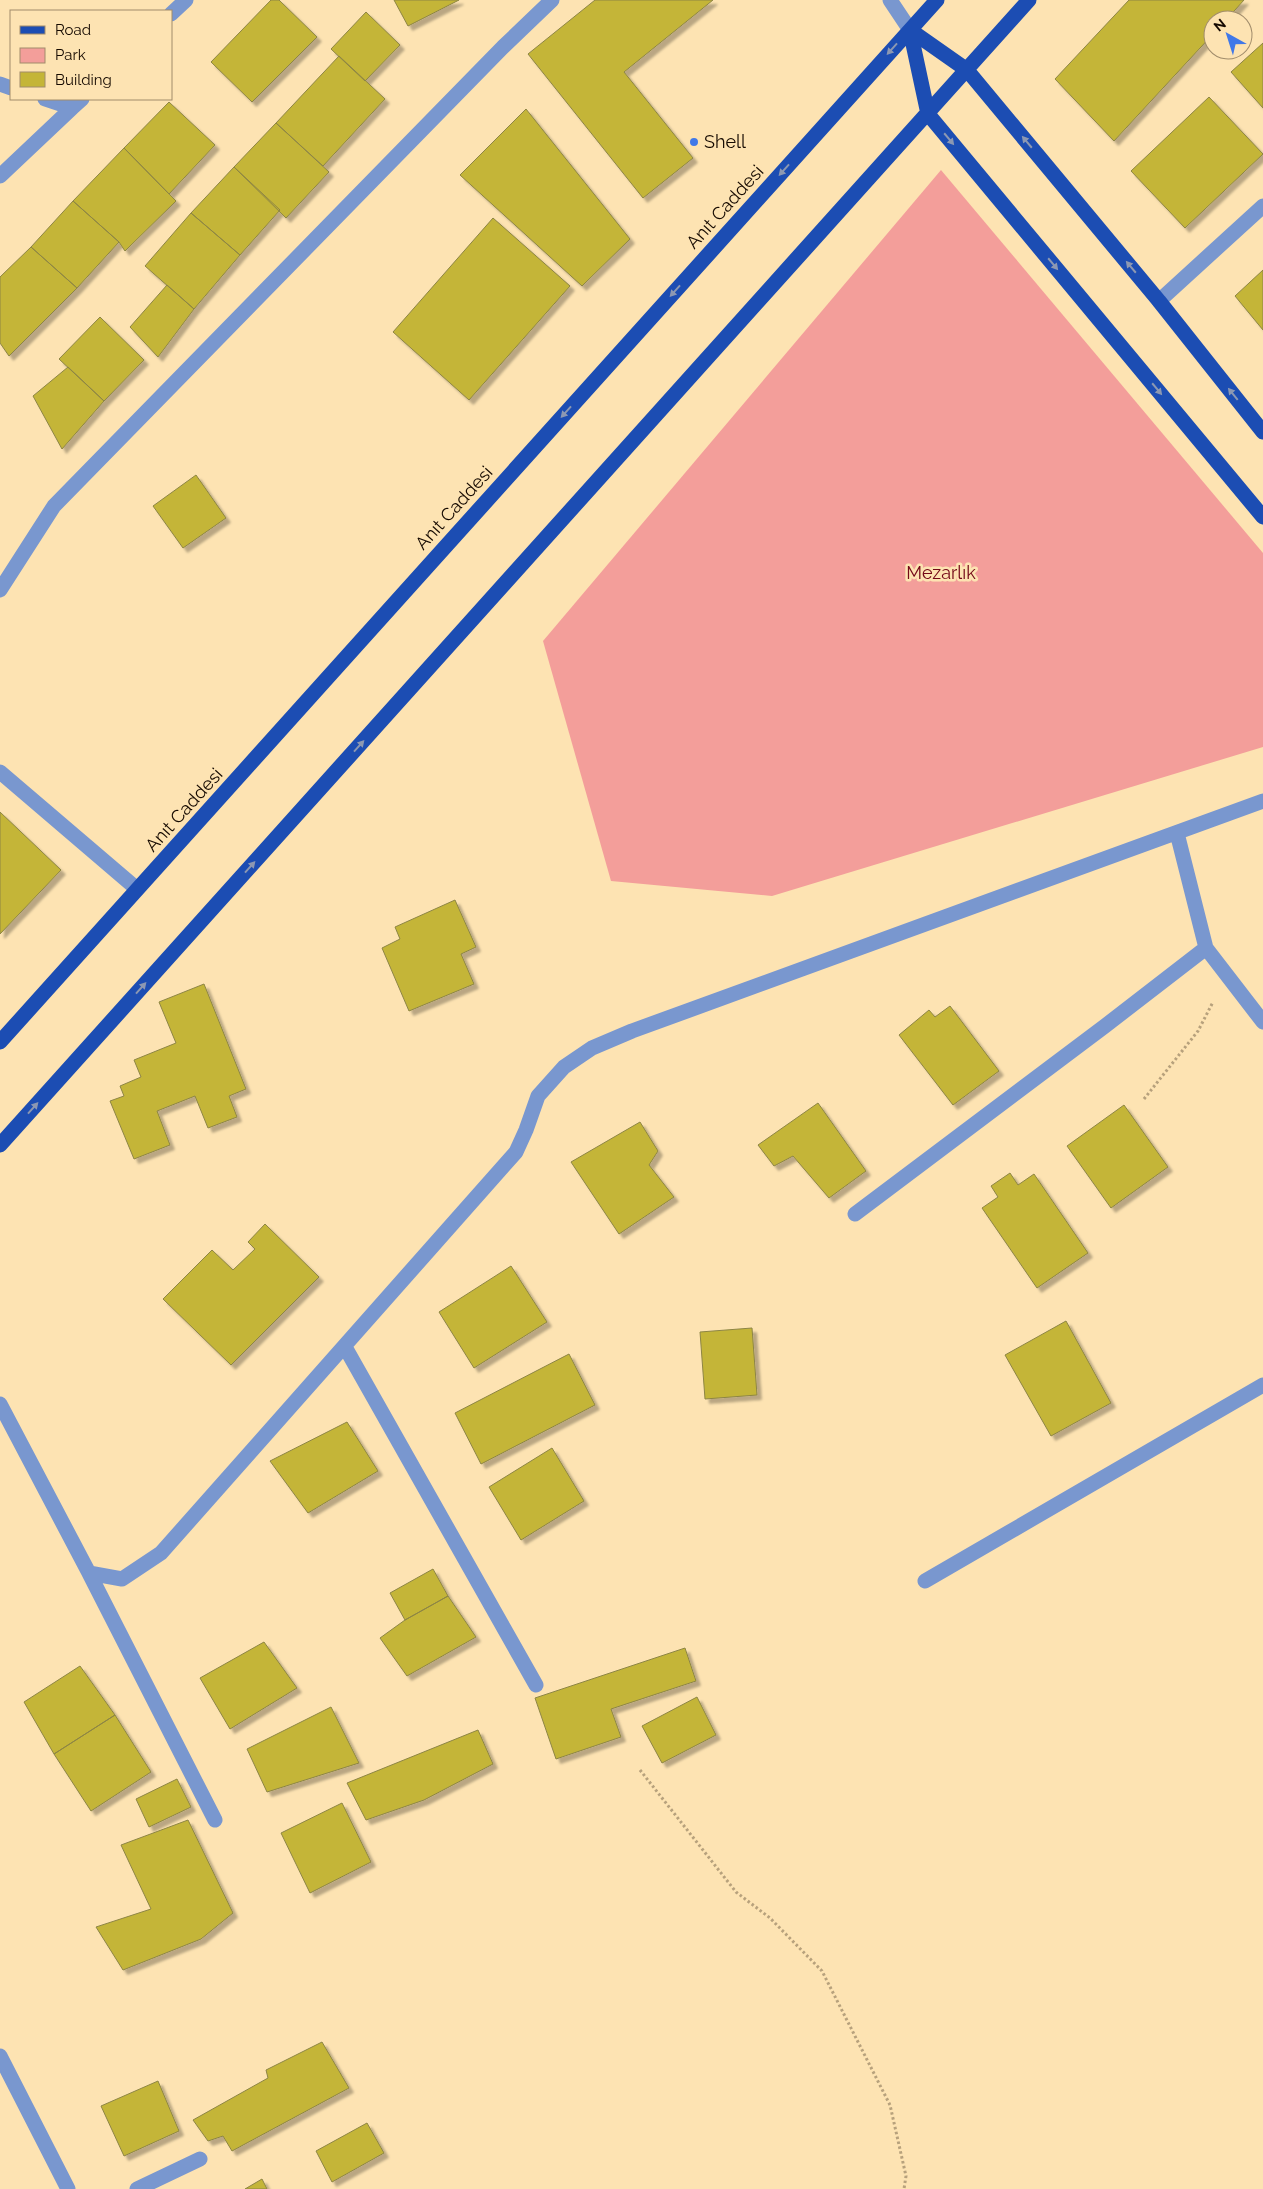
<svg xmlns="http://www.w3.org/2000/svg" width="1263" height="2189" font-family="Raleway,sans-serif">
  <defs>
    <filter id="shadow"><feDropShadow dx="4.5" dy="4.5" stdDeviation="1" flood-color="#0004"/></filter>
  </defs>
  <rect width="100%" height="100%" fill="#fde3b2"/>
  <!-- green -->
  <path fill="#f39e9a" d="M 941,170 L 1263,553 L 1263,747 L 772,896 L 611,881 L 543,641 Z"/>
  <!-- building -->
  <path fill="#c4b537" stroke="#8d8545" filter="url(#shadow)" d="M 271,0 L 279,0 L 317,37 L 252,102 L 211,62 Z
    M 394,0 L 459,0 L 408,26 Z
    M 595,0 L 713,0 L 624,72 L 693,158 L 643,198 L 528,54 Z
    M 1129,0 L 1244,0 L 1226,20 L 1213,20 L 1213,34 L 1114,141 L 1055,79 Z
    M 366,12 L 400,45 L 365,81 L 331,49 Z
    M 1263,43 L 1263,108 L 1231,72 Z
    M 339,56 L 385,99 L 323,166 L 276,123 Z
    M 1209,97 L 1263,154 L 1185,228 L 1131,171 Z
    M 169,102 L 215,145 L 169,194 L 124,148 Z
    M 526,109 L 630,239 L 582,286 L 460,175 Z
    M 276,123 L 329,172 L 286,218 L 234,167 Z
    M 124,148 L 176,201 L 125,251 L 119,242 L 73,201 Z
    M 234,167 L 280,210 L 240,255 L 191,213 Z
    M 73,201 L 119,242 L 77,288 L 31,247 Z
    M 191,213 L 240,255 L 194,309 L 145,266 Z
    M 493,218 L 570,286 L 469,400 L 393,332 Z
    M 31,247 L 77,288 L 9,356 L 0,343 L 0,277 Z
    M 1263,270 L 1263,330 L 1235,296 Z
    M 167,285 L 194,309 L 158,357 L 130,327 Z
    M 100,317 L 144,360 L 104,401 L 59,359 Z
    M 68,367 L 104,401 L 62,449 L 33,396 Z
    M 196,475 L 226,518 L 183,548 L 153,506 Z
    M 0,812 L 61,870 L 0,934 Z
    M 455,900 L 476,947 L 461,954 L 474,984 L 409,1011 L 382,948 L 400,939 L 395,927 Z
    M 204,984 L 246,1089 L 229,1096 L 237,1117 L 208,1128 L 195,1096 L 157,1111 L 170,1145 L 134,1159 L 110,1101 L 124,1096 L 120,1086 L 141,1077 L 134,1060 L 176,1043 L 159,1002 Z
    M 950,1006 L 999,1071 L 953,1105 L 899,1035 L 929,1010 L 935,1017 Z
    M 818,1103 L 866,1171 L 829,1198 L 793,1156 L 774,1166 L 758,1145 Z
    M 1124,1105 L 1168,1167 L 1111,1208 L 1067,1146 Z
    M 640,1122 L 658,1151 L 649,1165 L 674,1197 L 619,1234 L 571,1162 Z
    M 1010,1173 L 1018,1185 L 1034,1174 L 1088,1253 L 1037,1288 L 982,1208 L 998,1197 L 991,1186 Z
    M 265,1224 L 319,1277 L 231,1365 L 163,1299 L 212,1250 L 233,1270 L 255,1249 L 248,1242 Z
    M 511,1266 L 547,1322 L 474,1368 L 439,1312 Z
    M 1066,1321 L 1111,1403 L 1051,1436 L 1005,1355 Z
    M 752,1328 L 757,1395 L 705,1399 L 700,1332 Z
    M 569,1354 L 595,1405 L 481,1464 L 455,1413 Z
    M 347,1422 L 378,1471 L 308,1513 L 270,1461 Z
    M 552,1448 L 584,1501 L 521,1540 L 489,1487 Z
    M 433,1569 L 448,1596 L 405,1620 L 390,1593 Z
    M 448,1596 L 476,1637 L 407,1676 L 380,1638 L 405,1620 Z
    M 264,1642 L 297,1688 L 230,1729 L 200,1678 Z
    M 685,1648 L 696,1681 L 611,1709 L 621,1737 L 556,1759 L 535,1698 Z
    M 80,1666 L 115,1715 L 54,1754 L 24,1702 Z
    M 697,1697 L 716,1735 L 662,1763 L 642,1726 Z
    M 331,1707 L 359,1763 L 267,1792 L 247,1749 Z
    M 115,1715 L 151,1772 L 91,1811 L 54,1754 Z
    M 478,1730 L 493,1764 L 424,1800 L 366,1820 L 347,1783 Z
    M 177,1779 L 191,1807 L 149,1827 L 136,1799 Z
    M 342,1803 L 371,1862 L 310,1893 L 281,1833 Z
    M 188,1820 L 233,1913 L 201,1939 L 123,1970 L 96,1927 L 151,1909 L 121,1845 Z
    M 322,2042 L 349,2088 L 232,2151 L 223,2136 L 208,2141 L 193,2120 L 268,2078 L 266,2070 Z
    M 158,2081 L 179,2131 L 124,2156 L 101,2106 Z
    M 367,2123 L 384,2153 L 332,2182 L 316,2151 Z
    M 262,2179 L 267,2189 L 245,2189 Z"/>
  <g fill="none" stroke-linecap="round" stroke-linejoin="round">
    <!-- path -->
    <path stroke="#b7a17c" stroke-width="3" stroke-dasharray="2.5 2.5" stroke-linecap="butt" d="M 1144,1099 L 1198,1031 L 1213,1002
      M 640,1770 L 736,1892 L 770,1918 L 822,1971 L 890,2105 L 906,2176 L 904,2189"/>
    <!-- minor -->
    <path stroke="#7997cf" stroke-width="15" d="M 890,0 L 910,30
      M 171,14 L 186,0
      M 0,84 L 11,88
      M 45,99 L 72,108 L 82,99
      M 0,176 L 72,108
      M 1159,301 L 1263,206
      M 0,590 L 54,506 L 503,47 L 552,0
      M 0,772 L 137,889
      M 1177,833 L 1206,948 L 1263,1022
      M 855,1214 L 1105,1026 L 1206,948
      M 345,1347 L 536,1685
      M 0,1404 L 89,1573 L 122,1579 L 161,1553 L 516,1152 L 526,1130 L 538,1096 L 564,1067 L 592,1048 L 632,1031 L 1263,801
      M 89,1573 L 215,1820
      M 925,1581 L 1263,1385
      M 0,2056 L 68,2189
      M 137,2189 L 200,2159"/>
    <!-- major -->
    <path stroke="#1c4db3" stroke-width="15" d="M 910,30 L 928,114 L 1263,517
      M 910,30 L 967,70 L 1159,301 L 1263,432
      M 0,1042 L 937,0
      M 0,1145 L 1029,0"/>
  </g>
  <!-- one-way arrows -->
  <defs><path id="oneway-solid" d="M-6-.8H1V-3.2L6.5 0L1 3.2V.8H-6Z" transform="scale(1.25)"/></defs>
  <g fill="#8c98b2">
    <use href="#oneway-solid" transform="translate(892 49) rotate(132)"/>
    <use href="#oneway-solid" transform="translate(949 139) rotate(50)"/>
    <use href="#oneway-solid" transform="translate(1027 142) rotate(-130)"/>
    <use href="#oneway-solid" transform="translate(784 170) rotate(132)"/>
    <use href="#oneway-solid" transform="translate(1053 264) rotate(50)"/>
    <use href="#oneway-solid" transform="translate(1131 267) rotate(-130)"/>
    <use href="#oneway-solid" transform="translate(675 291) rotate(132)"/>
    <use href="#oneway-solid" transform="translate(1157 389) rotate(50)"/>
    <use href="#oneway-solid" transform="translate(1233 394) rotate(-129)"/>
    <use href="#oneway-solid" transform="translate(566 412) rotate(132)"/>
    <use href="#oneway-solid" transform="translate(359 746) rotate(-48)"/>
    <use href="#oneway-solid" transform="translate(250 867) rotate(-48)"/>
    <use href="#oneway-solid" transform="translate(141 988) rotate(-48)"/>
    <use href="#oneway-solid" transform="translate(33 1108) rotate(-48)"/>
  </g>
  <!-- markers -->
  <circle fill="#4078e8" stroke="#fde3b2" stroke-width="2" cx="694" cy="142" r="5"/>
  <g text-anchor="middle" stroke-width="5" stroke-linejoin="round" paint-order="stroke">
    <!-- poi labels -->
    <g font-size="18" fill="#160a00" stroke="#fde3b2" text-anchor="start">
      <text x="704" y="148">Shell</text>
    </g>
    <!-- street labels -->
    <g font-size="18" fill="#160a00" stroke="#fde3b2">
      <text transform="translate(725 207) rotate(-48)" y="6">Anıt Caddesi</text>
      <text transform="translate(454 508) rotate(-48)" y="6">Anıt Caddesi</text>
      <text transform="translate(184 810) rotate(-48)" y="6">Anıt Caddesi</text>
    </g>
    <!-- park labels -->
    <g font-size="18" fill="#730717" stroke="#fde3b2">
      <text x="941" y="579">Mezarlık</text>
    </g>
  </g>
  <!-- legend -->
  <rect x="10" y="10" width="162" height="90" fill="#fde3b2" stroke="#a18c6b"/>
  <rect x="20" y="26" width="25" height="8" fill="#1c4db3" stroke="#a18c6b"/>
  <text x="55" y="35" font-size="15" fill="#160a00">Road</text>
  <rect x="20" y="48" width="25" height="15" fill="#f39e9a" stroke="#a18c6b"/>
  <text x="55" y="60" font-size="15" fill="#160a00">Park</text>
  <rect x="20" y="72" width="25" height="15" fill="#c4b537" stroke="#a18c6b"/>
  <text x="55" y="85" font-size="15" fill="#160a00">Building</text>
  <!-- north arrow -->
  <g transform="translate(1228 35) rotate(321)"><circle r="24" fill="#fde3b2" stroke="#a18c6b"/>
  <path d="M0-4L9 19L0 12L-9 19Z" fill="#4078e8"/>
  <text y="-8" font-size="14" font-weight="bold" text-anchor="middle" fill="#160a00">N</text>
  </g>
</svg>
